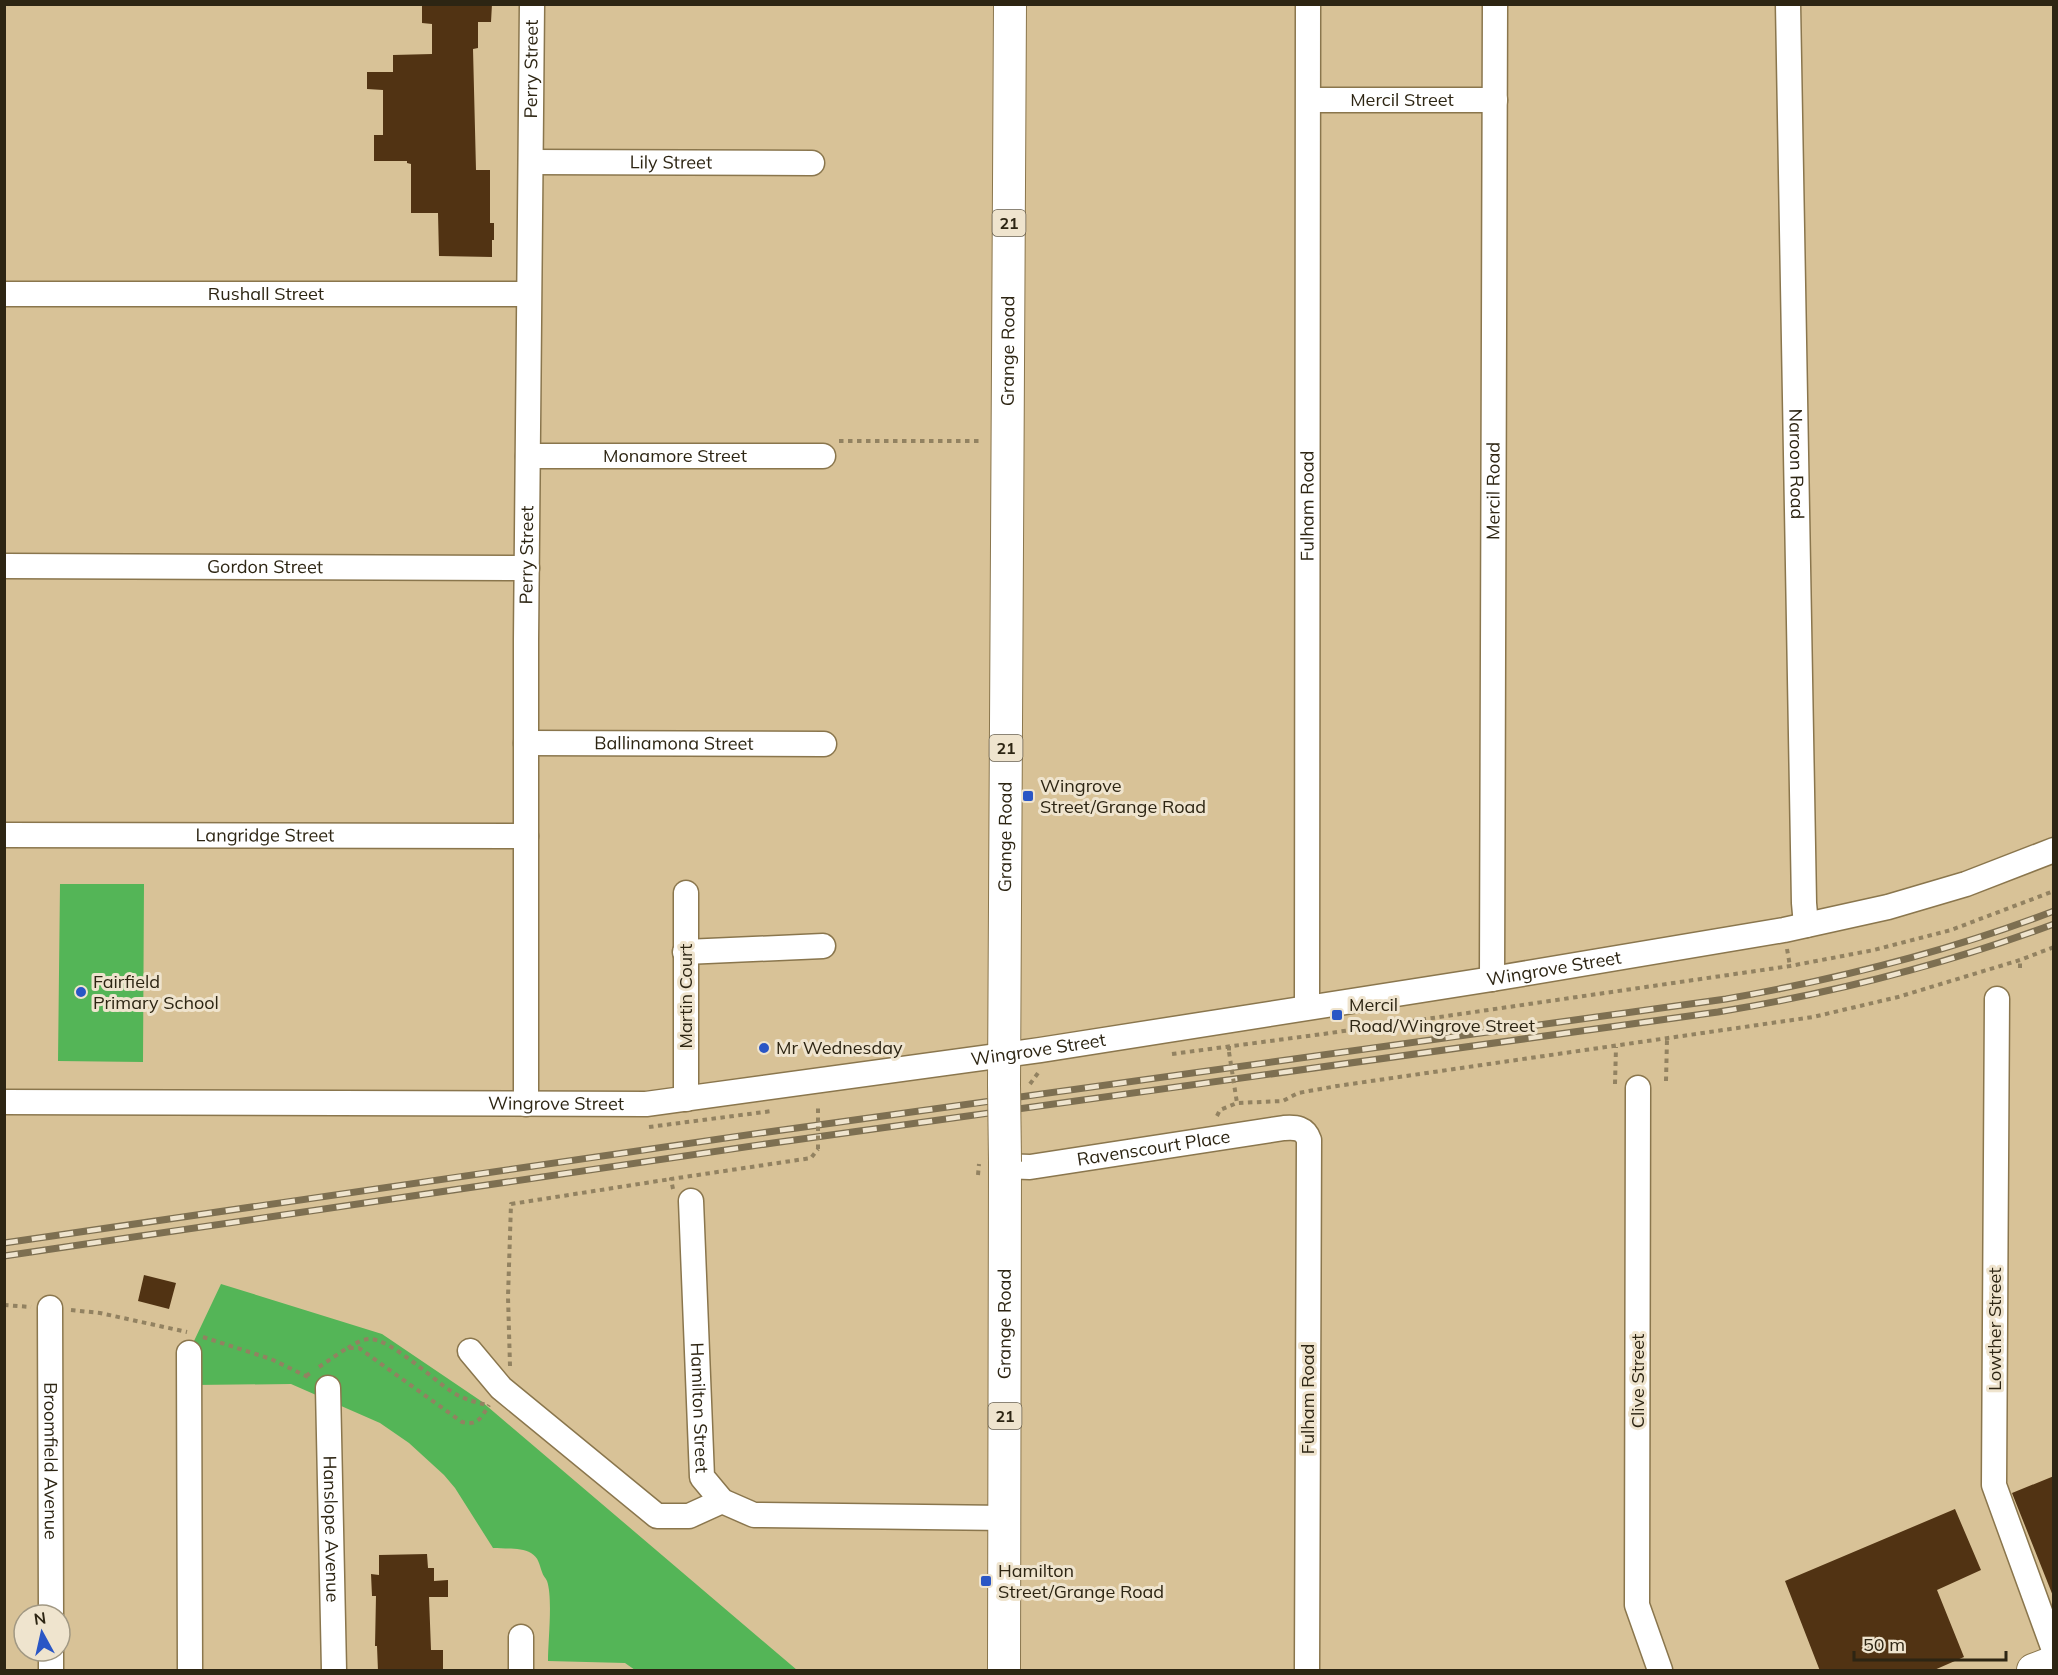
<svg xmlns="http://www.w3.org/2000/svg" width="2058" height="1675" font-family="Mulish,sans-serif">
  <rect width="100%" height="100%" fill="#d8c297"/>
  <!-- green -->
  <path fill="#54b557" d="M 60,884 L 144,884 L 143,1062 L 58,1061 Z
    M 221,1284 L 382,1334 L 481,1401 L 797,1670 L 635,1670 L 625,1663 L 548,1661 C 548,1641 553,1598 547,1581 C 546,1578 543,1576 542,1572 C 539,1564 539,1558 531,1553 C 521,1547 504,1549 493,1548 L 455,1488 L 444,1475 L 409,1443 L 380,1423 L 291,1384 L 194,1385 L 194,1341 Z"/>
  <!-- building -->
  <path fill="#513313" d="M 422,4 L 492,4 L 491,22 L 478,22 L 478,48 L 473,49 L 476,170 L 490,170 L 490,223 L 494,223 L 494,240 L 492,240 L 492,257 L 439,256 L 438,213 L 411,213 L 411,164 L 407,163 L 407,161 L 374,161 L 374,135 L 383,135 L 383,90 L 367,89 L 367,72 L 393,72 L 393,55 L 432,54 L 432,24 L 422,23 Z
    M 144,1275 L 176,1283 L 169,1309 L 138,1301 Z
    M 2054,1476 L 2054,1595 L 2053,1596 L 2012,1493 Z
    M 1955,1509 L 1981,1570 L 1937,1590 L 1964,1657 L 1932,1671 L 1820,1671 L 1785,1581 Z
    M 427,1554 L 428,1568 L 434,1568 L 434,1581 L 448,1580 L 448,1597 L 429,1597 L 431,1650 L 443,1650 L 443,1671 L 378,1671 L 377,1646 L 375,1646 L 376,1596 L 372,1596 L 371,1574 L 379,1575 L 379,1555 Z"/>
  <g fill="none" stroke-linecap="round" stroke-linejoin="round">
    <!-- minor casing -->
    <g stroke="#8a764d" stroke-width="27">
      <g id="minor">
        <path id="s1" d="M 1788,4 L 1804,903 L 1806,925"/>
        <path id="s2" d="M 1309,100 L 1495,100"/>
        <path id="s3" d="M 531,162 L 812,163"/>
        <path id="s4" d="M 4,294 L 528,294"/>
        <path id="s5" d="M 528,456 L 823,456"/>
        <path id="s6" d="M 4,566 L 527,568"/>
        <path id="s7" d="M 526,743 L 824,744"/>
        <path id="s8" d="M 4,835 L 526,836"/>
        <path d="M 685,952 L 823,946"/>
        <path id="s9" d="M 1492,979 L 1495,4"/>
        <path d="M 1997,999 L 1994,1485 L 2054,1650"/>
        <path id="s10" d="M 1307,1007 L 1308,4"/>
        <path d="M 1638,1088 L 1637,1605 L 1660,1670"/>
        <path d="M 686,1099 L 686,893"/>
        <path id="s11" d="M 4,1102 L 646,1104 L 1040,1050 L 1492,979 L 1784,930 L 1888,907 L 1966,884 L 2054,850"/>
        <path id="s12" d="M 526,1104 L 526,640 L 532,4"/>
        <path id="s13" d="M 1005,1166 L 1030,1167 L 1284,1128 C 1296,1127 1305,1128 1309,1140 L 1307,1670"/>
        <path id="s14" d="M 691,1201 L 702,1477 L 722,1501 L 754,1515 L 1006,1518"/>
        <path id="s15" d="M 50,1308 L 51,1615"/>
        <path d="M 470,1351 L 501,1388 L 657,1516 L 689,1516 L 722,1501"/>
        <path d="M 189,1353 L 190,1670"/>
        <path id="s16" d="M 328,1388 L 334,1670"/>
        <path d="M 51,1670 L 51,1651"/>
        <path d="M 521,1670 L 521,1637"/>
      </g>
    </g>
    <!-- major casing -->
    <g stroke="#8a764d" stroke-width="34">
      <g id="major">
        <path id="s17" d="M 1004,1085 L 1010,4"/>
        <path id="s18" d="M 1004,1670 L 1005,1162"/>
        <path d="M 2033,1670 L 2054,1662"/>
      </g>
    </g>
    <!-- path -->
    <path stroke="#928261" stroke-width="4" stroke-dasharray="4.5 4.5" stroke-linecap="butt" d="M 839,441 L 979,441
      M 1787,949 L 1790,966
      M 2020,968 L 2020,960
      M 1229,1046 L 1229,1052
      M 1172,1054 L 1323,1034 L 1790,966 L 1874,950 L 1951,930 L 2054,891
      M 1666,1081 L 1667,1039
      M 1615,1084 L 1616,1047
      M 1217,1116 L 1220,1110 L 1237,1103 L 1283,1101 L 1298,1093 L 1337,1086 L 1813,1017 L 1898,997 L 2020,960 L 2054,947
      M 649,1127 L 772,1111
      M 673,1189 L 671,1179 L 811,1158 L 818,1149
      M 4,1305 L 31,1307
      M 71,1310 L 100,1313 L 187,1332
      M 203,1337 L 271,1359 L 308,1377
      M 348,1348 C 354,1344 362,1339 370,1339 C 390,1339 434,1380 452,1392 C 463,1399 475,1402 487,1405
      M 510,1366 L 508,1297 L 511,1204 L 671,1179
      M 319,1367 L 347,1348 L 359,1348 L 462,1422 C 478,1426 481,1418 489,1405
      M 306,1376 L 313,1371"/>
    <!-- minor -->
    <use href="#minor" stroke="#fff" stroke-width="24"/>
    <!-- major -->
    <use href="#major" stroke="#fff" stroke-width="32"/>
    <!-- rail casing -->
    <g stroke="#7d6f51" stroke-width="7">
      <path id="rail" d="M 4,1243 L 768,1132 L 1726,999 C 1838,979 1947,952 2054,911
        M 4,1256 L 773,1143 L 1718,1012 C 1833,993 1944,965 2054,924"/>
    </g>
    <!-- rail -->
    <use href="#rail" stroke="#efe4ce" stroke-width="4.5" stroke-dasharray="14" stroke-linecap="butt"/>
    <!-- major-bridge casing -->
    <g stroke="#8a764d" stroke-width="34" stroke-linecap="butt">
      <path id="major-bridge" d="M 1004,1085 L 1005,1162"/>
    </g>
    <!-- path-bridge -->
    <path stroke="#928261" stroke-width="4" stroke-dasharray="4.5 4.5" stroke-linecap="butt" d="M 1229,1052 L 1237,1103
      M 1030,1084 L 1038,1073
      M 818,1149 L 818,1104
      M 978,1175 L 979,1164"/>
    <!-- major-bridge -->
    <use href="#major-bridge" stroke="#fff" stroke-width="32"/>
  </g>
  <!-- markers -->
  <g fill="#2a56c5" stroke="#efe4ce" stroke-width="2">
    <rect x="1022" y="790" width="12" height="12" rx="3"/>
    <circle cx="81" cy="992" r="6"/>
    <rect x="1331" y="1009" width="12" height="12" rx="3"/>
    <circle cx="764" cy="1048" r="6"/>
    <rect x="980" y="1575" width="12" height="12" rx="3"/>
  </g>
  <g text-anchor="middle" stroke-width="6" stroke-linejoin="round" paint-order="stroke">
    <!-- shield labels -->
    <g fill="#efe4ce" stroke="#675e4b" stroke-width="1.5">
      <rect x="992.5" y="210" width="33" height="26" rx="4.5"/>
      <rect x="989.5" y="735" width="33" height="26" rx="4.5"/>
      <rect x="988.5" y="1403" width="33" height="26" rx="4.5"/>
    </g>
    <g font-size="16" font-weight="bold" fill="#2d2513">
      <text x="1009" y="229">21</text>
      <text x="1006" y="754">21</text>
      <text x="1005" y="1422">21</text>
    </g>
    <!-- street labels -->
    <g font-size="18" fill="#2d2513" stroke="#efe4ce">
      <text dy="6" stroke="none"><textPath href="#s12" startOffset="1035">Perry Street</textPath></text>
      <text dy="6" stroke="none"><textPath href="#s2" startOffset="93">Mercil Street</textPath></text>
      <text dy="6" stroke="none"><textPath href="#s3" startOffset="140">Lily Street</textPath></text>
      <text dy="6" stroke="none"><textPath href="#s4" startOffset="262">Rushall Street</textPath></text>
      <text dy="6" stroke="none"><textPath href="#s17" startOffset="734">Grange Road</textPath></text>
      <text dy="6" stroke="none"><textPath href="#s5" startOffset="147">Monamore Street</textPath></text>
      <text dy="6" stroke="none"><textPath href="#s1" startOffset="460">Naroon Road</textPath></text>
      <text dy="6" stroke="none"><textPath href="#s9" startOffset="488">Mercil Road</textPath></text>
      <text dy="6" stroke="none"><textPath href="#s10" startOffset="501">Fulham Road</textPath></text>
      <text dy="6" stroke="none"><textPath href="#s12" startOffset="549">Perry Street</textPath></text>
      <text dy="6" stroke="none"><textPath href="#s6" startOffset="261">Gordon Street</textPath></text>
      <text dy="6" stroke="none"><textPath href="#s7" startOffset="148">Ballinamona Street</textPath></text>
      <text dy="6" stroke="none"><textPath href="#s8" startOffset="261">Langridge Street</textPath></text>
      <text dy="6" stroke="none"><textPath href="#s17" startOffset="248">Grange Road</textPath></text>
      <text dy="6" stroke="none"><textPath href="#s11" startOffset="1560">Wingrove Street</textPath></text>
      <text transform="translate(686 996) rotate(-90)" y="6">Martin Court</text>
      <text dy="6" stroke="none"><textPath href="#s11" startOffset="1038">Wingrove Street</textPath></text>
      <text dy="6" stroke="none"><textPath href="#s11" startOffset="552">Wingrove Street</textPath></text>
      <text dy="6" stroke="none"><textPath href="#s13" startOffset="150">Ravenscourt Place</textPath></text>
      <text dy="6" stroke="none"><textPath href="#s18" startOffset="346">Grange Road</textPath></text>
      <text transform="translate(1995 1329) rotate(-90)" y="6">Lowther Street</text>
      <text transform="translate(1638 1381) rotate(-90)" y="6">Clive Street</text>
      <text transform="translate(1308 1399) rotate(-90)" y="6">Fulham Road</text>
      <text dy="6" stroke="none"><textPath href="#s14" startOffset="207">Hamilton Street</textPath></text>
      <text dy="6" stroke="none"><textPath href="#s15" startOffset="153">Broomfield Avenue</textPath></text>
      <text dy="6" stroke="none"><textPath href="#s16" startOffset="141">Hanslope Avenue</textPath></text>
    </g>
    <!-- poi labels -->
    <g font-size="18" fill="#2d2513" stroke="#efe4ce" text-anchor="start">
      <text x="1040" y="792">Wingrove<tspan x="1040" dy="21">Street/Grange Road</tspan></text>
      <text x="93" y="988">Fairfield<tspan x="93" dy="21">Primary School</tspan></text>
      <text x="1349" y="1011">Mercil<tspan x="1349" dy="21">Road/Wingrove Street</tspan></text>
      <text x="776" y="1054">Mr Wednesday</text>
      <text x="998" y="1577">Hamilton<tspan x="998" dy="21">Street/Grange Road</tspan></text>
    </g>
  </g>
  <!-- border -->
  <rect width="2058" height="1675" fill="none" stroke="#2d2513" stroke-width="12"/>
  <!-- north arrow -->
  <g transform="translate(42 1633) rotate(352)"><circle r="28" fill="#efe4ce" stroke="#a19883" stroke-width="1.5"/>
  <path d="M0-4.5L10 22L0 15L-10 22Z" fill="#2a56c5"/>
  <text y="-9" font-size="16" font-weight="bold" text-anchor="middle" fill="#2d2513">N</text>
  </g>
  <!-- scale -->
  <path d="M1854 1651v9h152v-9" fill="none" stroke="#2d2513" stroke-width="3"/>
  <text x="1863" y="1651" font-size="18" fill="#2d2513" stroke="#efe4ce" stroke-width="4.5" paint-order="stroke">50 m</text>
</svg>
